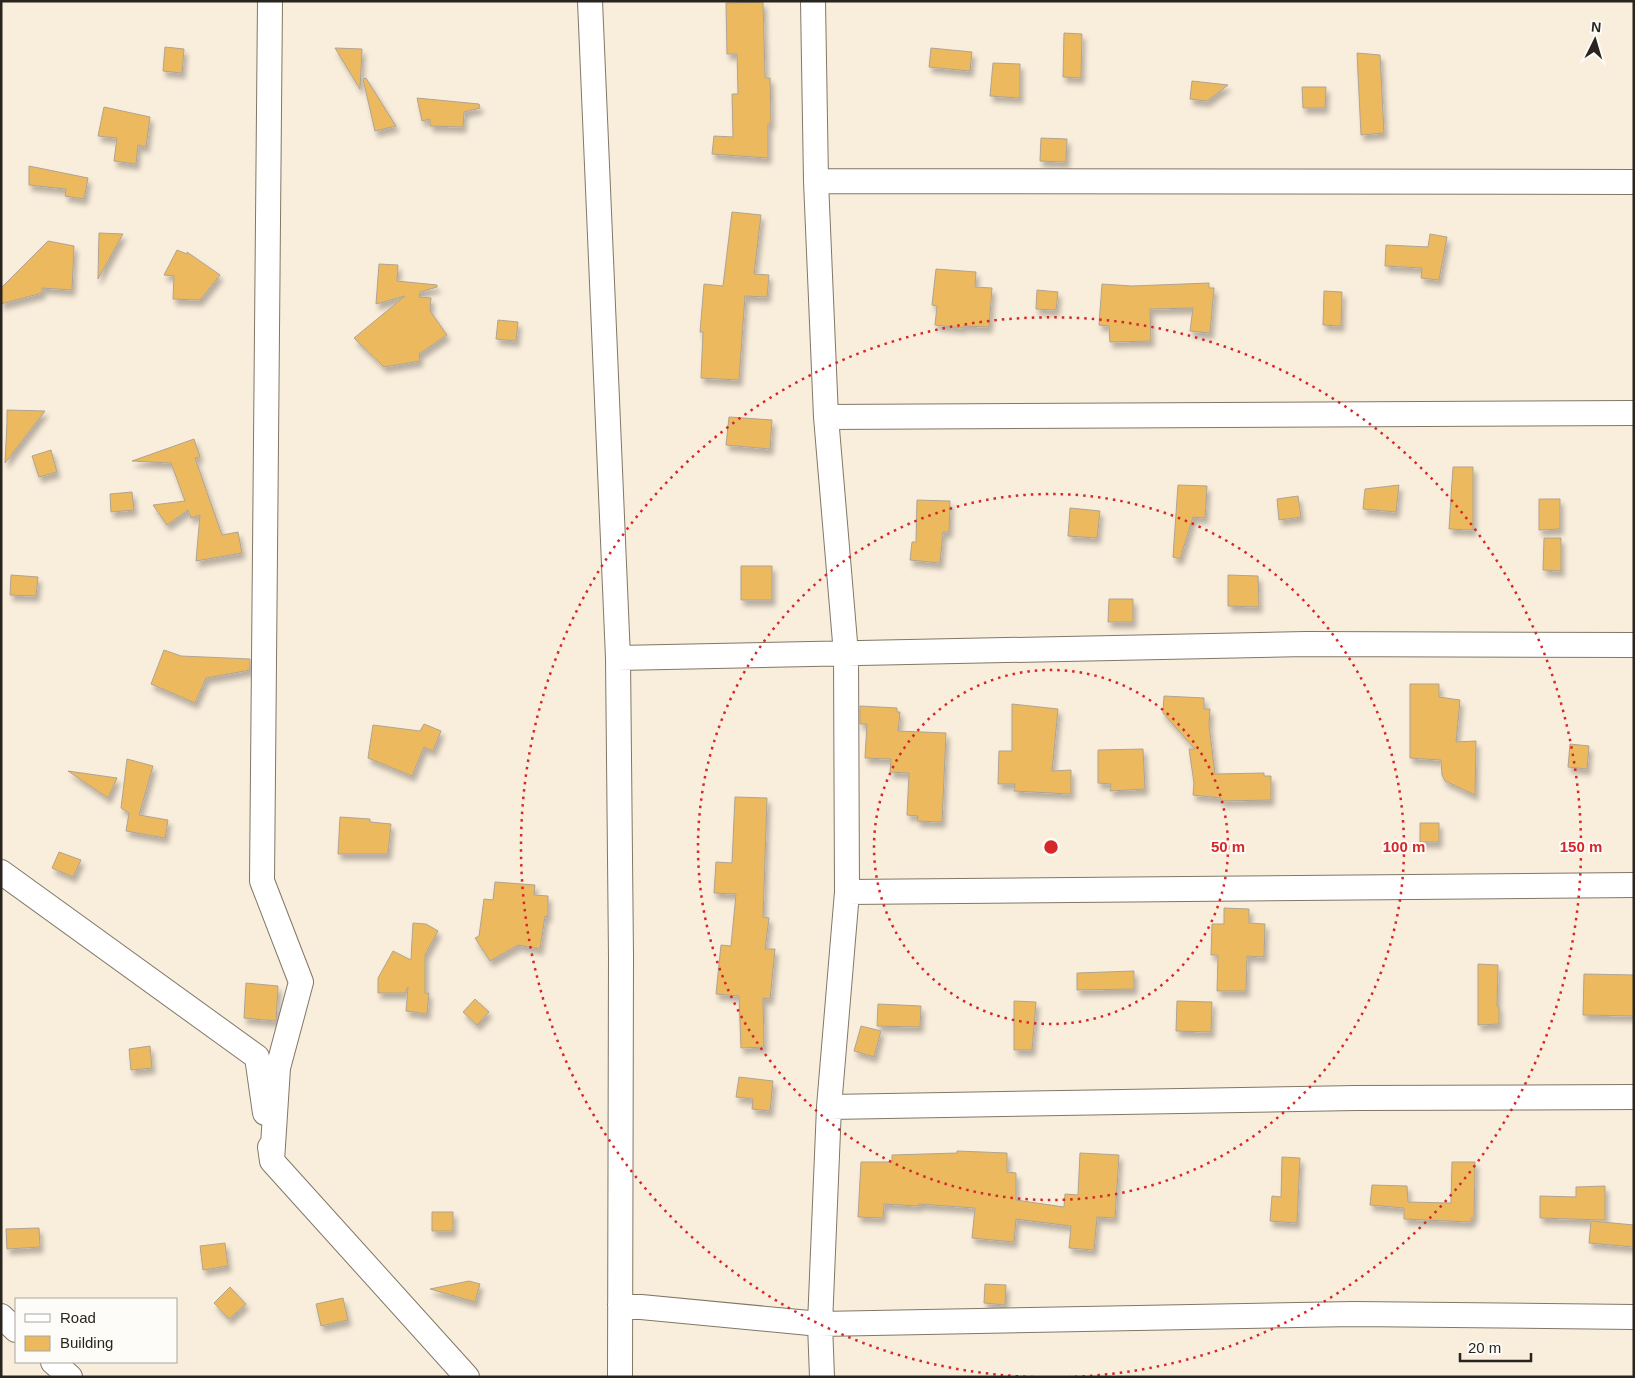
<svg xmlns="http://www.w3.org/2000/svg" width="1635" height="1378" font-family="Arial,sans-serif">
  <defs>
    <filter id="shadow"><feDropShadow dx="3" dy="5.5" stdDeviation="2.5" flood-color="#0004"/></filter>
  </defs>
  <rect width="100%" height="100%" fill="#f9eddb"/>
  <!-- building -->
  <path fill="#ecb95f" stroke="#afa493" filter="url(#shadow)" d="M 763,2 L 765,78 L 770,78 L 771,124 L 768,124 L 768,158 L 712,154 L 714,136 L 733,137 L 732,94 L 738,94 L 737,54 L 727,54 L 726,3 Z
    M 1064,33 L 1082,34 L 1081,78 L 1063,77 Z
    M 165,47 L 184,49 L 182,73 L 163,71 Z
    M 335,48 L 362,49 L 360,89 Z
    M 931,48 L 972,52 L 970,71 L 929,67 Z
    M 1357,53 L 1380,55 L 1384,133 L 1361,135 Z
    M 993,63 L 1020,64 L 1020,98 L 990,96 Z
    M 366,78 L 396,126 L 375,131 L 363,79 Z
    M 1192,81 L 1228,85 L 1207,101 L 1190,99 Z
    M 1302,87 L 1326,87 L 1325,108 L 1303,108 Z
    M 417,98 L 479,104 L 480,108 L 464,112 L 463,127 L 430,126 L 430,119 L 422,121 Z
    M 104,107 L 150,117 L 146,147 L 138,145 L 136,164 L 114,161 L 117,138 L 98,136 Z
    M 1041,138 L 1067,139 L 1066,162 L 1040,161 Z
    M 29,166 L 88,178 L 84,199 L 65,196 L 66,189 L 29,185 Z
    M 732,212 L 761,215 L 754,274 L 769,275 L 767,297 L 745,296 L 739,380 L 701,378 L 703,332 L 700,332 L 704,284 L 723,286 Z
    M 99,233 L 123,234 L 98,279 Z
    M 1430,234 L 1447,237 L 1439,280 L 1421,278 L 1422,268 L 1385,266 L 1386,245 L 1428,247 Z
    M 48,241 L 74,246 L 72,290 L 42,288 L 42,293 L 1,304 L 1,288 Z
    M 177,250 L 187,254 L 187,252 L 220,275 L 200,300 L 173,299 L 174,276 L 164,275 Z
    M 379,264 L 398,265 L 397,281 L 437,285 L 437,287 L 420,292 L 419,297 L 431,298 L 430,311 L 447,335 L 419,354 L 420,361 L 384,367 L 354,338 L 405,296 L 376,304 Z
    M 936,269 L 976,272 L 975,287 L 992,288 L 989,327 L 963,326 L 963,328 L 935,325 L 937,306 L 932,305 Z
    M 1209,283 L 1209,288 L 1214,288 L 1210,333 L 1190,331 L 1193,308 L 1150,309 L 1151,341 L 1110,342 L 1109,326 L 1099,325 L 1102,284 L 1132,286 Z
    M 1037,290 L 1058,292 L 1056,310 L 1036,309 Z
    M 1324,291 L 1342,292 L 1341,326 L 1323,325 Z
    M 498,320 L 518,322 L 516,341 L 496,339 Z
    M 7,410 L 45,411 L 5,463 L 7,423 Z
    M 729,417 L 772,420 L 770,449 L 726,445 Z
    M 194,439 L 200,457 L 195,458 L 222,535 L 238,532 L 242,553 L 196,561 L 200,515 L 191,518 L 188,510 L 167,525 L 153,505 L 185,501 L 171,463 L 132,461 Z
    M 51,450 L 57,472 L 39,477 L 32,456 Z
    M 1453,467 L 1473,467 L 1473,530 L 1449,529 Z
    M 1178,485 L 1207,486 L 1205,518 L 1193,517 L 1180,559 L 1173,557 Z
    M 1399,485 L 1396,512 L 1363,509 L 1365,489 Z
    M 132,492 L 134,510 L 111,512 L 110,494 Z
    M 1298,496 L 1301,517 L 1279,520 L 1277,499 Z
    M 1539,499 L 1560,499 L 1560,529 L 1539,530 Z
    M 917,500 L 950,501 L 949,532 L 943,532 L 940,563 L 910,560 L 912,542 L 916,542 Z
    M 1070,508 L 1100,511 L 1097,538 L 1068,536 Z
    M 1544,538 L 1561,538 L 1561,571 L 1543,570 Z
    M 741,566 L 772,566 L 772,600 L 741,600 Z
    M 11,575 L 38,577 L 36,596 L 10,595 Z
    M 1228,575 L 1258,576 L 1259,607 L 1228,606 Z
    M 1109,599 L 1133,599 L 1133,622 L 1108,622 Z
    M 164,650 L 181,656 L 250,659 L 250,670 L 206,678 L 195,703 L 151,684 Z
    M 1410,684 L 1439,684 L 1439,697 L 1460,700 L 1456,742 L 1476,741 L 1475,795 L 1445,781 L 1442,775 L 1441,760 L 1410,758 Z
    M 1164,696 L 1204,698 L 1204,709 L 1210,709 L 1209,725 L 1215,774 L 1264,773 L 1264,776 L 1271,776 L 1271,800 L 1221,801 L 1221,798 L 1193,795 L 1194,783 L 1189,749 L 1195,749 L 1163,713 Z
    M 1012,704 L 1058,709 L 1052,771 L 1071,770 L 1071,794 L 1014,791 L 1015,784 L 998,784 L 999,751 L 1012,751 Z
    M 860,706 L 897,708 L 897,712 L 900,712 L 898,731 L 946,733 L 942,822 L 917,821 L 918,816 L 907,815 L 909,773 L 890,772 L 891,759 L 865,758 L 867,724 L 860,724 Z
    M 424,724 L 441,731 L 433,751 L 424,747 L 412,776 L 368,758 L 373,725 L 420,731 Z
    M 1570,744 L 1589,746 L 1587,769 L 1568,767 Z
    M 1143,749 L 1145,789 L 1110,791 L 1111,784 L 1098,783 L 1098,750 Z
    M 127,759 L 153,766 L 139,815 L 168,820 L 165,838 L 126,831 L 129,813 L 121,808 Z
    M 68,771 L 117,778 L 108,798 Z
    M 735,797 L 767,798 L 763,917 L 769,918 L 765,949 L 775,949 L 770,999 L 763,998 L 764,1047 L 741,1048 L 739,996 L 716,994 L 721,945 L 731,946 L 736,894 L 714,893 L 716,862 L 732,863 Z
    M 340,817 L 370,819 L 370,822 L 391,824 L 388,854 L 338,854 Z
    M 1420,823 L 1439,823 L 1439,842 L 1420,842 Z
    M 59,852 L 81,860 L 73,877 L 52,868 Z
    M 495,882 L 535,885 L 534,895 L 548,896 L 548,917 L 545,916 L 540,949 L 518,945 L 490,961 L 475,938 L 479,936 L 484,899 L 493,900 Z
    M 1224,908 L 1249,909 L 1249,923 L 1265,924 L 1264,957 L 1247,956 L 1246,991 L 1217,991 L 1218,955 L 1211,955 L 1212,924 L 1224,924 Z
    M 413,923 L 426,924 L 438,931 L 425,955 L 425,993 L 429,993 L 427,1014 L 406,1011 L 408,987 L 405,993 L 378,993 L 378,978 L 393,951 L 411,960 Z
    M 1478,964 L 1498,965 L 1497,1006 L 1499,1006 L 1499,1024 L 1478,1025 Z
    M 1134,971 L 1134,989 L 1077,990 L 1077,973 Z
    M 1584,974 L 1634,975 L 1634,1016 L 1583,1015 Z
    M 246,983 L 278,986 L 276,1021 L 244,1018 Z
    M 475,999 L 489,1012 L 477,1025 L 463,1012 Z
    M 1014,1001 L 1036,1002 L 1032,1050 L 1014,1050 Z
    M 1177,1001 L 1212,1002 L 1211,1032 L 1176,1031 Z
    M 878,1004 L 921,1006 L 920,1027 L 877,1026 Z
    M 861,1026 L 881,1031 L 874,1057 L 854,1051 Z
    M 150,1046 L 152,1068 L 131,1070 L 129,1049 Z
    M 739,1077 L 773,1081 L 770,1111 L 752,1109 L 753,1099 L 736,1097 Z
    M 957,1151 L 1007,1153 L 1007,1172 L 1016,1173 L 1016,1200 L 1064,1207 L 1065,1194 L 1078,1195 L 1080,1153 L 1119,1155 L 1115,1218 L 1097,1217 L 1094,1250 L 1069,1248 L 1071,1226 L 1016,1219 L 1014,1242 L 972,1238 L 975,1208 L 919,1204 L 919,1206 L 884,1204 L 883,1218 L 858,1217 L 861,1162 L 892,1162 L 892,1155 L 957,1153 Z
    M 1282,1157 L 1300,1158 L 1297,1223 L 1270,1221 L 1272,1196 L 1281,1197 Z
    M 1452,1162 L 1475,1162 L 1474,1218 L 1471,1218 L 1471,1222 L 1404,1219 L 1404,1208 L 1370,1205 L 1372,1185 L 1407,1186 L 1408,1202 L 1451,1203 Z
    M 1605,1186 L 1605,1220 L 1540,1218 L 1540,1196 L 1576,1197 L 1576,1187 Z
    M 432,1212 L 453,1212 L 453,1231 L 432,1231 Z
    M 1591,1221 L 1634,1225 L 1634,1247 L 1589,1243 Z
    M 39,1228 L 40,1247 L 7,1249 L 6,1229 Z
    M 225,1243 L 228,1266 L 203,1270 L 200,1246 Z
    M 469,1281 L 480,1284 L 475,1302 L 430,1289 Z
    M 985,1284 L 1006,1285 L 1005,1305 L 984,1303 Z
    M 230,1287 L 246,1304 L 229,1319 L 214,1303 Z
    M 343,1298 L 348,1320 L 321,1326 L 316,1304 Z"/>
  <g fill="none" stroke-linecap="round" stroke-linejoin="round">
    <!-- minor casing -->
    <g stroke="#817767" stroke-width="26">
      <path id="minor" d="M 270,1 L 262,881 L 301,982 L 278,1068 L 272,1161
        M 590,1 L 618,658 L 621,957 L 620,1377
        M 813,1 L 816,181 L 826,417 L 846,654 L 847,892 L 829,1107 L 820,1324 L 822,1377
        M 816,181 L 1634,182
        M 826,417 L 1634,413
        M 618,658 L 1306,644 L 1634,645
        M 1,872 L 257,1057 L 265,1113
        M 847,892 L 1634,885
        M 829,1107 L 1356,1098 L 1634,1097
        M 270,1147 L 272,1161 L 467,1377
        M 620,1305 L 820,1324 L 1354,1314 L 1634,1317
        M 1,1316 L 16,1330
        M 53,1362 L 70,1377"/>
    </g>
    <!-- minor -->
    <use href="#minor" stroke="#fff" stroke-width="24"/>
  </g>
  <!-- distance rings -->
  <g fill="none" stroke="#d62828" stroke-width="2.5" stroke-dasharray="2.5 5">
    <circle cx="1051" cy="847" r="177"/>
    <circle cx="1051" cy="847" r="353"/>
    <path d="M1033 1377A530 530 0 1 1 1069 1377"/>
  </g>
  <circle cx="1051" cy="847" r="8" fill="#d62828" stroke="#fefcf8" stroke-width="2.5"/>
  <g font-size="15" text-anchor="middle" font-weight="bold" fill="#d62828" stroke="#fefcf8" stroke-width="4" stroke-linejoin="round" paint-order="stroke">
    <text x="1228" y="852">50 m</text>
    <text x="1404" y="852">100 m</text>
    <text x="1581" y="852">150 m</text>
  </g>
  <!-- border -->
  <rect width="1635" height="1378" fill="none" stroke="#29251e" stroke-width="5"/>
  <!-- legend -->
  <rect x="15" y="1298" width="162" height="65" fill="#fefcf8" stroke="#a9a6a1"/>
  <rect x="25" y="1314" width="25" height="8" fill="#ffffff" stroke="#a9a6a1"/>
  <text x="60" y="1323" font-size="15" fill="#29251e">Road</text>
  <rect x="25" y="1336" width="25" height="15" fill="#ecb95f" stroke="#a9a6a1"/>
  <text x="60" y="1348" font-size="15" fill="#29251e">Building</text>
  <!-- north arrow -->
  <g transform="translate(1595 40) rotate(5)" stroke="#fefcf8" stroke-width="4" paint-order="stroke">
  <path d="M0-4L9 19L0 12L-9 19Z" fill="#29251e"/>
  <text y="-8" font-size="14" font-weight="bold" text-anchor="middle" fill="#29251e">N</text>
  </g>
  <!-- scale -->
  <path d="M1460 1353v8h71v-8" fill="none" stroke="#29251e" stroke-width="2.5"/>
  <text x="1468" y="1353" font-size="15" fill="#29251e" stroke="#fefcf8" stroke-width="4" paint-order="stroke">20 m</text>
</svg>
